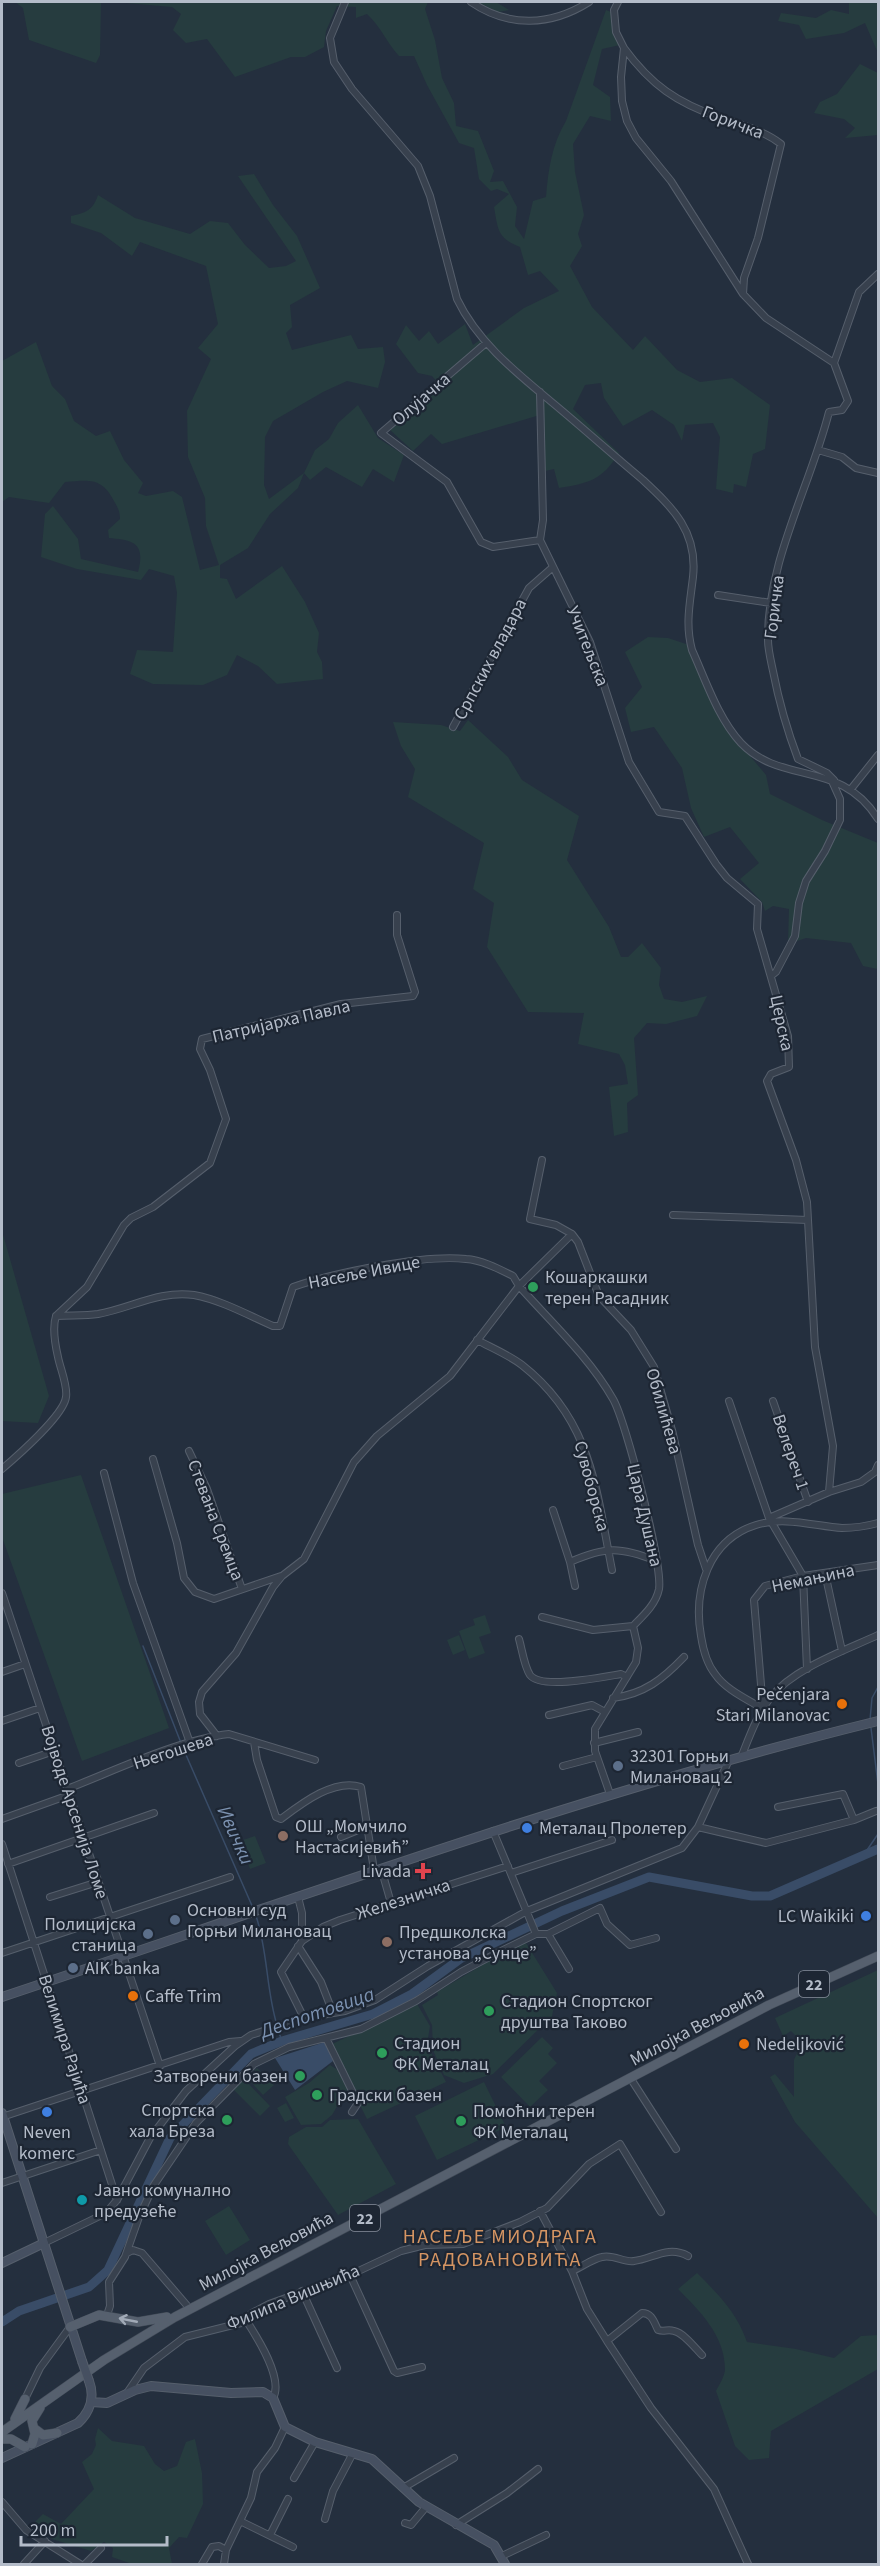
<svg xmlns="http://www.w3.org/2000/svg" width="880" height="2566" font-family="'Source Sans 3',sans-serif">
  <rect width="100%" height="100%" fill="#242f3e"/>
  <!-- green -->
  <path fill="#263c3f" d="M 15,2 L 101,2 L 100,55 L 96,63 L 29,40 L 23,8 Z
    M 115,2 L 428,2 L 425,9 L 435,40 L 442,78 L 454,103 L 456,126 L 478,131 L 494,171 L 490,182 L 503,181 L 517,207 L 515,226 L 524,239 L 533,201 L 546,197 C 548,170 552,144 566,121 L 606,10 L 611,12 L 620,45 L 602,49 L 593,85 L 610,97 L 611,121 L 590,116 L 573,144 L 575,172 L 584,215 L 578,234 L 582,246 L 570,266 L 592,307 L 633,350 L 645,336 L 677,370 L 700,382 L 732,378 L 770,405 L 765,449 L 753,454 L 746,487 L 734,484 L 733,493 L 716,489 L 720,437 L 713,423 L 685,425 L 682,441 L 674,425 L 652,410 L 623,426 L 604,398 L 601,383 L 585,385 L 573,409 L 619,453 C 602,480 590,483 559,488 L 554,469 L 545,471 L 543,414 L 442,444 L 431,434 L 413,451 L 390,430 L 441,386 L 432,376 L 418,373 L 396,344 L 406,325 L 419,341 L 429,331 L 438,344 L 465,324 L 473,345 L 524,308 L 559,291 L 540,271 L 528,275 L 520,247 C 497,238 498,229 494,207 L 509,194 L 497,189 L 491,191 L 479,179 L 474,148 L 459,143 L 427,85 L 414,56 L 399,56 C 387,43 381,27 367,14 L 356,18 L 356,7 L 337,6 L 326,31 L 324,47 L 305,57 L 291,57 L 235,77 L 207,39 L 186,43 L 173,30 L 181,14 L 172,7 Z
    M 477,2 L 496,2 L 509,10 L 498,12 Z
    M 849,2 L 878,2 L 878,53 L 865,23 L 844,33 L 806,39 L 799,25 L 778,21 L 781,13 L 816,18 L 831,10 L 849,14 Z
    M 860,64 L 878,73 L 878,135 L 845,138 L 855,128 L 844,119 L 814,113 L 820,102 L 837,94 Z
    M 254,174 L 273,205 L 297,236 L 320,288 L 290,305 L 292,327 L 286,333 L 292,350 L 351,335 L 358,349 L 383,347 L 385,362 L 378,388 L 347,381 L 323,392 L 273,421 L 265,437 L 264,485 L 269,499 L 304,473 L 315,450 L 329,439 L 338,423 L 358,405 L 378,438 L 404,455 L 394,482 L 373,469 L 362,487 L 326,467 L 310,480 L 304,473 L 298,488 L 270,514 L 248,548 L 220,565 L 220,578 L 227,579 L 236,599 L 282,566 L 305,602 L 319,633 L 317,652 L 322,662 L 323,679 L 277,684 L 258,666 L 237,655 L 227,675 L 203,685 L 153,684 L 130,674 L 137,650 L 173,652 L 177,593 L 174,576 L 149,569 L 141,580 L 77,569 L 41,557 L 45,514 L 53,506 L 78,539 L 81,559 L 138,572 C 146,543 133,540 109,538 L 108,530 L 120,519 C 120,512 118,508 114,501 C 102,477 89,480 65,482 L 49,503 L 9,497 L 2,502 L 2,361 L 36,342 L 52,386 L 65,399 L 74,421 L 96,436 L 110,431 L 124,460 L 143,483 L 138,493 L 146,496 L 173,491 L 182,497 L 200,570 L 219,565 L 206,526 L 205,498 L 188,457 L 187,411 L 211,359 L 198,348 L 218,324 L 206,266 L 140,242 L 132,256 L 101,233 L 71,223 L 71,216 C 86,213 93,210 98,195 L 135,218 L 190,234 L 210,221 L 228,223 L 245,245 L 269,268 L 286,266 L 296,261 L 238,176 Z
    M 648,637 L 668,638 L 689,645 L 729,731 L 766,775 L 770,794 L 822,820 L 878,843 L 878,969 L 863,966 L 851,943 L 806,938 L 788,944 L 789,909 L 773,906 L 765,911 L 762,902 L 740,879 L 759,863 L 730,827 L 704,837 L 691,808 L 682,768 L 654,727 L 631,732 L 625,708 L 642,687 L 625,652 Z
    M 468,720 L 508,757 L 522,780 L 579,816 L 567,860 L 609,927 L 621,957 L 628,957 L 642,943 L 661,968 L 659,985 L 664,999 L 682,1002 L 707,996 L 697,1016 L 666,1024 L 647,1023 L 634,1038 L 638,1095 L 627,1103 L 628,1132 L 614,1136 L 609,1087 L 628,1084 L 625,1065 L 619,1054 L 578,1044 L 584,1013 L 528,1012 L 487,947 L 494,903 L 473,889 L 484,843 L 408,797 L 415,769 L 401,746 L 393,722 L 441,725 L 460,731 Z
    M 2,1231 L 49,1396 L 38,1423 L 2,1421 Z
    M 81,1475 L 169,1728 L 82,1761 L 2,1537 L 2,1494 Z
    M 485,1615 L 491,1633 L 479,1637 L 485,1653 L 469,1659 L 459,1631 L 475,1625 L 473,1619 Z
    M 459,1635 L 465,1650 L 453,1655 L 447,1640 Z
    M 255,1836 L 266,1863 L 250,1869 L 240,1841 Z
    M 526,1943 L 557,1993 L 552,2016 L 493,2074 L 464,2083 L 444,2075 L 433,2050 L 432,2025 L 422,2005 L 438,1995 L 437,1992 L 511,1948 Z
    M 878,1970 L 878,2218 L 795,2122 L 770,2077 L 775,2074 L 794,2097 L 794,2060 L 802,2042 L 791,2031 L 783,2036 L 775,2018 Z
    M 417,2004 L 430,2026 L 427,2045 L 446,2082 L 367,2119 L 330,2045 Z
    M 542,2037 L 553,2048 L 548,2054 L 557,2063 L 539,2081 L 548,2090 L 530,2107 L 501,2077 Z
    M 330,2065 L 344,2074 L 349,2086 L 332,2115 L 321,2124 L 301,2125 L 285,2097 L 309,2083 Z
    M 257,2068 L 274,2085 L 263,2095 L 247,2078 Z
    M 244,2079 L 270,2106 L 260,2116 L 234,2090 Z
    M 484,2082 L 506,2127 L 437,2160 L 415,2116 Z
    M 286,2103 L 294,2118 L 285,2122 L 277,2108 Z
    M 358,2119 L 396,2184 L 338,2215 L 288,2144 L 289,2137 L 306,2127 L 322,2127 L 330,2120 Z
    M 229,2206 L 250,2240 L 226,2255 L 205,2221 Z
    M 697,2273 C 719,2295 737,2313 747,2342 L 796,2349 L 834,2358 L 861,2336 L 878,2335 L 878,2369 L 771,2431 L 769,2458 L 749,2460 L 735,2446 L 716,2391 C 719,2385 725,2376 725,2369 C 725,2336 700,2311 678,2289 Z
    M 98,2428 L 112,2441 L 144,2446 L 155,2464 L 164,2471 L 177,2466 L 186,2442 L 195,2439 L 202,2473 L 203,2504 L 187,2538 L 179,2537 L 169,2548 L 172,2564 L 132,2564 L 112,2557 L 113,2548 L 104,2542 L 91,2551 L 52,2539 L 35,2522 L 43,2514 L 61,2524 L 94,2489 L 82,2462 L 92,2454 L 96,2445 L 95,2439 Z"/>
  <!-- water -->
  <path fill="#394c67" d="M 325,2042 L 333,2061 L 295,2090 L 275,2058 Z"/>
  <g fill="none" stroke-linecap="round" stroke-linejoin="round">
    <!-- stream -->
    <path stroke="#394c67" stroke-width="1.5" d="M 143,1646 L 181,1743
      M 870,1720 L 872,1698 L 878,1687
      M 871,1728 L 878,1784
      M 183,1748 L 253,1908
      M 863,1856 L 878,1834
      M 256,1916 C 268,1951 266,1990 277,2025
      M 278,2030 L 282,2041"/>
    <!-- river -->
    <path stroke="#394c67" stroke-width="9" d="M 2,2322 L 19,2311 L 89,2287 L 108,2270 L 170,2138 L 251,2054 L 282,2041 L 373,2014 L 412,1994 L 460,1959 L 562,1911 L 649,1877 L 752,1896 L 770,1896 L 878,1849"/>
    <!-- street casing -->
    <g stroke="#565f6c" stroke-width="8">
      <path id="street" d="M 345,2 L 330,38 L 334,62 L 352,89 L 418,166 L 430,196 L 457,299 C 478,343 518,374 554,404 C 584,429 613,455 643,480 C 673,508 698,532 693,577 C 690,603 685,624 692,650 C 706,681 718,718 741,743 C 782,786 841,759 878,819
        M 471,2 C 509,28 551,26 589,2
        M 618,2 L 614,10 L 616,32 L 624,48 L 621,77 L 622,101 L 627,121 L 636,138 L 671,181 L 743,294
        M 624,48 C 651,85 677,103 721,118 C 741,125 763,130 781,144 L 758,238 L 744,278 L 743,294 L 766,318 L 834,363 L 848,401 L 842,410 L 829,412 C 810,487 767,561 768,640 C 768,650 771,661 773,671 C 779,702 787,730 798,759 L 827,773 L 834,780
        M 486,343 L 381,433 L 447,482 L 481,542 L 493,547 L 540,540
        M 834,363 L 859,292 L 878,274
        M 540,392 L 543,520 L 540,540 L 590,642 L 629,762 L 659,812 L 685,816 L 716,864 L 727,878 L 758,904 L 757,929 L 788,1036 L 789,1067 L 771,1074 L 767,1081 L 796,1160 L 807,1202 L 815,1347 L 833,1446 L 829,1492
        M 818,450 L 842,457 L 856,468 L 878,473
        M 718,595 L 771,603
        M 453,727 L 529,588 L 553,567
        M 851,789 L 878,755
        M 771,976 L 776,972 L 795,936 L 799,903 L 806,881 L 825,851 L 840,820 L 840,799 L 831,779
        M 542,1160 L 530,1219 L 556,1225 L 572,1234 L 578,1242 L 599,1296 L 631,1330 L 654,1367 L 672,1430 L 698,1545 L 706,1569
        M 673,1215 L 808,1220
        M 56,1316 C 70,1315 85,1316 98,1314 C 131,1308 160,1290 194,1295 C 221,1300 248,1315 273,1326 L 280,1326 L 293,1287 C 333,1273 424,1254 466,1259 C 482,1260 499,1269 513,1276 L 519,1286 C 551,1322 589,1357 613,1399 C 626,1421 663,1566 659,1589 C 656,1604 644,1615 633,1626 L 638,1648 L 636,1662 L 595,1729 L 595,1751 L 610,1794
        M 477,1340 C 492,1348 509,1355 522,1365 C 592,1420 596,1489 612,1570
        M 729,1401 L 769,1518
        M 773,1401 L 808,1502
        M 189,1451 L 207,1489 L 242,1589
        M 153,1459 L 177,1543 L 184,1578 L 195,1592 L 214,1599 L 281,1576
        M 2,1469 C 16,1457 64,1415 66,1397 C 68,1386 60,1368 58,1357 C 55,1344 52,1328 56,1316 L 87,1287 L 124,1225 L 131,1218 L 153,1207 L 210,1163 L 226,1119 L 210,1070 L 200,1049 L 202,1039 L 341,1004 L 413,996 L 415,992 L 397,935 L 397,915
        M 104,1473 L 133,1583 L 190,1743
        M 553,1510 L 570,1562 L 575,1586
        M 570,1562 C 606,1546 621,1547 657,1561
        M 825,1573 L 842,1651
        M 2,1593 L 160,2066
        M 542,1617 L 593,1630 L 633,1626
        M 519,1639 C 522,1649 524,1666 530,1675 C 541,1690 603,1677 621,1674 L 627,1677
        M 807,1669 L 803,1576 L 769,1518 L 829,1492 L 861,1482 L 875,1472 L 878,1465
        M 2,1672 L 25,1664
        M 613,1698 C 644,1694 663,1679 684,1657
        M 763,1709 C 747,1699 726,1690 715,1674 C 707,1664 703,1649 701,1636 C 693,1591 708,1540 756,1525 C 784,1516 815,1526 842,1528 C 855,1528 867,1526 878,1523
        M 763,1709 L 754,1600 L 765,1586 L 803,1576 L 878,1565
        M 549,1715 L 592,1705 L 605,1712
        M 2,1721 L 40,1708
        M 217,1736 L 200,1714 L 199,1702 L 202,1692 L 236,1653 L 273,1587 L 282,1576 L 304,1559 L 354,1462 L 377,1436 L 450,1376 L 519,1286 L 572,1234
        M 254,1742 L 257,1760 L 276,1817 L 281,1819 C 301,1804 334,1778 361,1787 L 374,1870
        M 594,1743 L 638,1732
        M 742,1755 C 750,1735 758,1713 771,1697 C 794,1668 846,1650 878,1635
        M 19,1763 L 54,1751
        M 563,1766 L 597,1757
        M 67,1789 C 114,1771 180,1739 229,1734 L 315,1760
        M 778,1807 L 843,1794 L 854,1820 L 876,1811
        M 2,1819 L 69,1795
        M 698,1827 L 766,1843 L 854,1820
        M 493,1831 L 536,1934
        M 341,1837 L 368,1826
        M 2,1844 L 117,2200
        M 8,1864 L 154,1813
        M 381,1868 L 391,1903
        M 511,1873 L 612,1840
        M 50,1897 L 98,1882
        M 298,1897 L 302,1913 L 302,1941
        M 548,1934 L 569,1969
        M 298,1946 L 321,1982 L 333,2013
        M 2,1953 L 230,1877
        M 304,2018 L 281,1972 L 302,1941 L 323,1927 L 340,1920 L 508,1866
        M 326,2038 L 358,2103 L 352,2112
        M 631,2079 L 676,2149
        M 2,2117 L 229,2042 L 241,2041
        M 2,2183 L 101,2150
        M 540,2211 L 572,2271 L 587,2309 L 607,2341 L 651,2408 L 714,2489 L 748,2564
        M 44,2243 L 106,2213 L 117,2200 L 150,2138 L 186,2091 L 235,2046 L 251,2035 L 304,2018 L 345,2011 L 375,2000 L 428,1966 L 527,1911 L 682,1848 L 698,1827 L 729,1760
        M 127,2253 L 133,2250 L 142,2253 L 190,2309
        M 572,2271 C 582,2267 592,2259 602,2257 C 614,2254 624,2263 634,2261 C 652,2259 668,2245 688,2256
        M 350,2275 L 394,2371 L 397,2373 L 422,2367
        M 302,2291 L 337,2368
        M 107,2315 L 110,2306 L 109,2282 L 125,2257 L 139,2217 L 154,2185 L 196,2123 L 254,2064 L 289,2047 L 361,2029 L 416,2001 L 461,1972 L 497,1953 L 536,1934 L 548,1934 L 600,1908 L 607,1924 L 630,1945 L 656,1938
        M 246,2320 C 257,2337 284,2379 273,2398
        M 607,2341 L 642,2313 C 652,2313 654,2322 658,2330 C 664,2332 668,2329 674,2331 C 684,2333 695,2348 702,2355
        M 127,2393 L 144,2368 L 185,2337 L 241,2323 L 252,2313 L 269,2304 L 350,2275 L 401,2251 L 425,2245 L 463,2244 L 520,2222 L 547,2208 L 589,2164 L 620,2144 L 661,2212
        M 25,2399 L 40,2368 L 70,2327
        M 294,2478 L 315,2442
        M 403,2488 L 454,2458
        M 2,2502 L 26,2530 L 80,2564
        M 325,2519 L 333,2491 L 353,2453
        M 240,2521 L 293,2547
        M 405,2523 L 411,2525 L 426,2507
        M 456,2525 L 507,2493 L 538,2469
        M 270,2535 L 288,2499
        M 502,2556 L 546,2535
        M 24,2564 L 45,2541
        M 85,2564 L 101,2548
        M 202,2564 L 212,2547 L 219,2546 L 226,2550
        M 224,2564 L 226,2550 L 251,2498 L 257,2472 L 275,2448 L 285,2427"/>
    </g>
    <!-- secondary casing -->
    <g stroke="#565f6c" stroke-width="10">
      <path id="secondary" d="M 2,1997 C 293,1900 580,1794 878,1721
        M 2,2113 L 82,2361
        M 2,2263 L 44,2243
        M 91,2402 L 107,2403 L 135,2390 L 151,2386 L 231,2393 L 263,2392 L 273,2398 L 285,2427 L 315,2442 L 372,2459 L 419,2502 L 494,2545 L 505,2564
        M 2,2458 L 78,2423 C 90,2412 95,2397 89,2381"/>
    </g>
    <!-- primary casing -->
    <g stroke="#414a57" stroke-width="10">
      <path id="primary" d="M 70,2327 L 99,2315 L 138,2322 L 167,2317
        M 15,2419 L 25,2399
        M 35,2429 L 43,2435 L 57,2433
        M 2,2432 L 104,2360 L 175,2317 L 769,2005 L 878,1956
        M 2,2439 L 11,2439 L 25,2447
        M 32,2444 L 35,2434 L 32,2421 L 40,2408"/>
    </g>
    <!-- street -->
    <use href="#street" stroke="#38414e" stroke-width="6"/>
    <!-- secondary -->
    <use href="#secondary" stroke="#465061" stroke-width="8"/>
    <!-- primary -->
    <use href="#primary" stroke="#56606e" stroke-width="9"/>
    <!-- secondary-bridge casing -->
    <g stroke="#565f6c" stroke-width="10" stroke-linecap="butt">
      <path id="secondary-bridge" d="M 82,2361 L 89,2381"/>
    </g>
    <!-- secondary-bridge -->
    <use href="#secondary-bridge" stroke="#465061" stroke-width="8"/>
  </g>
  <!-- one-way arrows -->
  <defs><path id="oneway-shaft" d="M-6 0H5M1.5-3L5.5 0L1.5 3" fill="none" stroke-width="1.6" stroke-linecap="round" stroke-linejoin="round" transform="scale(1.5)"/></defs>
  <use stroke="#a1aab7" href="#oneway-shaft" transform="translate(128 2320) rotate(-169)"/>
  <!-- markers -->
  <g fill="#2e9e5b" stroke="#1d2633" stroke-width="2">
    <circle cx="533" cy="1287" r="6"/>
    <circle cx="489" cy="2011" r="6"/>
    <circle cx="382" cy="2053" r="6"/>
    <circle cx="300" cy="2076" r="6"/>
    <circle cx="317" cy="2095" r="6"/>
    <circle cx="227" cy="2120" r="6"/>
    <circle cx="461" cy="2121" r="6"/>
  </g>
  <g fill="#e8710a" stroke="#1d2633" stroke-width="2">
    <circle cx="842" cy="1704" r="6"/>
    <circle cx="133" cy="1996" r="6"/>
    <circle cx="744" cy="2044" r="6"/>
  </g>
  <g fill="#5c6f8a" stroke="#1d2633" stroke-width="2">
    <circle cx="618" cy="1766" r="6"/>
    <circle cx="175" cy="1920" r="6"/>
    <circle cx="148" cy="1934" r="6"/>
    <circle cx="73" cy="1968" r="6"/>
  </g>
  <g fill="#3f7fe0" stroke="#1d2633" stroke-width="2">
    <circle cx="527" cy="1828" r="6"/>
    <circle cx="866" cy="1916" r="6"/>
    <circle cx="47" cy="2112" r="6"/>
  </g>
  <g fill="#8d6e63" stroke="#1d2633" stroke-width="2">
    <circle cx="283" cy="1836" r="6"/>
    <circle cx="387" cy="1942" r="6"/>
  </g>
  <path fill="#e0444e" stroke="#1d2633" stroke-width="2" d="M420 1862h6v6h6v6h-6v6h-6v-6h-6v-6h6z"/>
  <circle fill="#0f9aa8" stroke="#1d2633" stroke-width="2" cx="82" cy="2200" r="6"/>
  <g text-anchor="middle" stroke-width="4.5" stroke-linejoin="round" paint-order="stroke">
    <!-- shield labels -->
    <g fill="#1d2633" stroke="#878f9c" stroke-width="1.5">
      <rect x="799" y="1971" width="30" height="26" rx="4.5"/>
      <rect x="350" y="2205" width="30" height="26" rx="4.5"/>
    </g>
    <g font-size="16" font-weight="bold" fill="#b4bcc9">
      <text x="814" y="1990">22</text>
      <text x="365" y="2224">22</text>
    </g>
    <!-- street labels -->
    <g font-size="18" fill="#b4bcc9" stroke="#1d2633">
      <text transform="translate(733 122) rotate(21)" y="6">Горичка</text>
      <text transform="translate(421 399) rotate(-41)" y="6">Олујачка</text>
      <text transform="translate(774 607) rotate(-83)" y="6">Горичка</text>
      <text transform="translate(588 646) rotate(68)" y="6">Учитељска</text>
      <text transform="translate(490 659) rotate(-62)" y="6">Српских владара</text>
      <text transform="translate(281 1021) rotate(-13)" y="6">Патријарха Павла</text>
      <text transform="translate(782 1023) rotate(78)" y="6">Церска</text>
      <text transform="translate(364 1272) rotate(-11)" y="6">Насеље Ивице</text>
      <text transform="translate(664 1411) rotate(74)" y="6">Обилићева</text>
      <text transform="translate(791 1452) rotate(71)" y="6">Велереч 1</text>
      <text transform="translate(592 1486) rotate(75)" y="6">Сувоборска</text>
      <text transform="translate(645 1515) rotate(77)" y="6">Цара Душана</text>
      <text transform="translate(216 1520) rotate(69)" y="6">Стевана Сремца</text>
      <text transform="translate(813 1578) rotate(-12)" y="6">Немањина</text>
      <text transform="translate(173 1751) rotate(-18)" y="6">Његошева</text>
      <text transform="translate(75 1812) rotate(72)" y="6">Војводе Арсенија Ломе</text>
      <text transform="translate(403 1899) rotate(-18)" y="6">Железничка</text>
      <text transform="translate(697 2026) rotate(-28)" y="6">Милојка Вељовића</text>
      <text transform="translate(65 2039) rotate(72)" y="6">Велимира Рајића</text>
      <text transform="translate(266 2251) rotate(-28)" y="6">Милојка Вељовића</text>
      <text transform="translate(293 2297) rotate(-23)" y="6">Филипа Вишњића</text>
    </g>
    <!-- poi labels -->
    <g font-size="18" fill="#b4bcc9" stroke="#1d2633" text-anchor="start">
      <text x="545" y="1283">Кошаркашки<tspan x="545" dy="21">терен Расадник</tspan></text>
      <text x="830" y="1700" text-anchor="end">Pečenjara<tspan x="830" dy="21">Stari Milanovac</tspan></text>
      <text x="630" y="1762">32301 Горњи<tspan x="630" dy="21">Милановац 2</tspan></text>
      <text x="295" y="1832">ОШ „Момчило<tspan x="295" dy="21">Настасијевић”</tspan></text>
      <text x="539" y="1834">Металац Пролетер</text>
      <text x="411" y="1877" text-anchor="end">Livada</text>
      <text x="187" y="1916">Основни суд<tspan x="187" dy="21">Горњи Милановац</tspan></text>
      <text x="854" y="1922" text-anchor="end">LC Waikiki</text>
      <text x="136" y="1930" text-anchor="end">Полицијска<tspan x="136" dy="21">станица</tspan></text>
      <text x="399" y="1938">Предшколска<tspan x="399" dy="21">установа „Сунце”</tspan></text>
      <text x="85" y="1974">AIK banka</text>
      <text x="145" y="2002">Caffe Trim</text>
      <text x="501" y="2007">Стадион Спортског<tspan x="501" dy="21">друштва Таково</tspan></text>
      <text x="394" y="2049">Стадион<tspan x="394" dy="21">ФК Металац</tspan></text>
      <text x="756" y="2050">Nedeljković</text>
      <text x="288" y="2082" text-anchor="end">Затворени базен</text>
      <text x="329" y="2101">Градски базен</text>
      <text x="215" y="2116" text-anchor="end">Спортска<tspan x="215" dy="21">хала Бреза</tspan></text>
      <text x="473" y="2117">Помоћни терен<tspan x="473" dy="21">ФК Металац</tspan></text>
      <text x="47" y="2138" text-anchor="middle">Neven<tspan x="47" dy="21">komerc</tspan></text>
      <text x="94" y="2196">Јавно комунално<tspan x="94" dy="21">предузеће</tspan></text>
    </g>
    <!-- water labels -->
    <g font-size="20" font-style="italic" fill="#7c92b1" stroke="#1d2633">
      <text transform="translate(236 1835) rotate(66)" y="7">Ивички</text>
      <text transform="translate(317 2012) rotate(-19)" y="7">Деспотовица</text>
    </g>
    <!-- neighbourhood labels -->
    <g font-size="20" letter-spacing="1.5" fill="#d59563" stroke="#1d2633">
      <text x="500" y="2243">НАСЕЉЕ МИОДРАГА<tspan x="500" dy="23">РАДОВАНОВИЋА</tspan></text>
    </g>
  </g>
  <!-- border -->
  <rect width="880" height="2566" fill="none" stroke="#b4bcc9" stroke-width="6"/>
  <!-- scale -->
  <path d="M21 2536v9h146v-9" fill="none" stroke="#b4bcc9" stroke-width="3"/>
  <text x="30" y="2536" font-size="18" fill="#b4bcc9" stroke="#1d2633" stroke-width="4.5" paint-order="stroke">200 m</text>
</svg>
